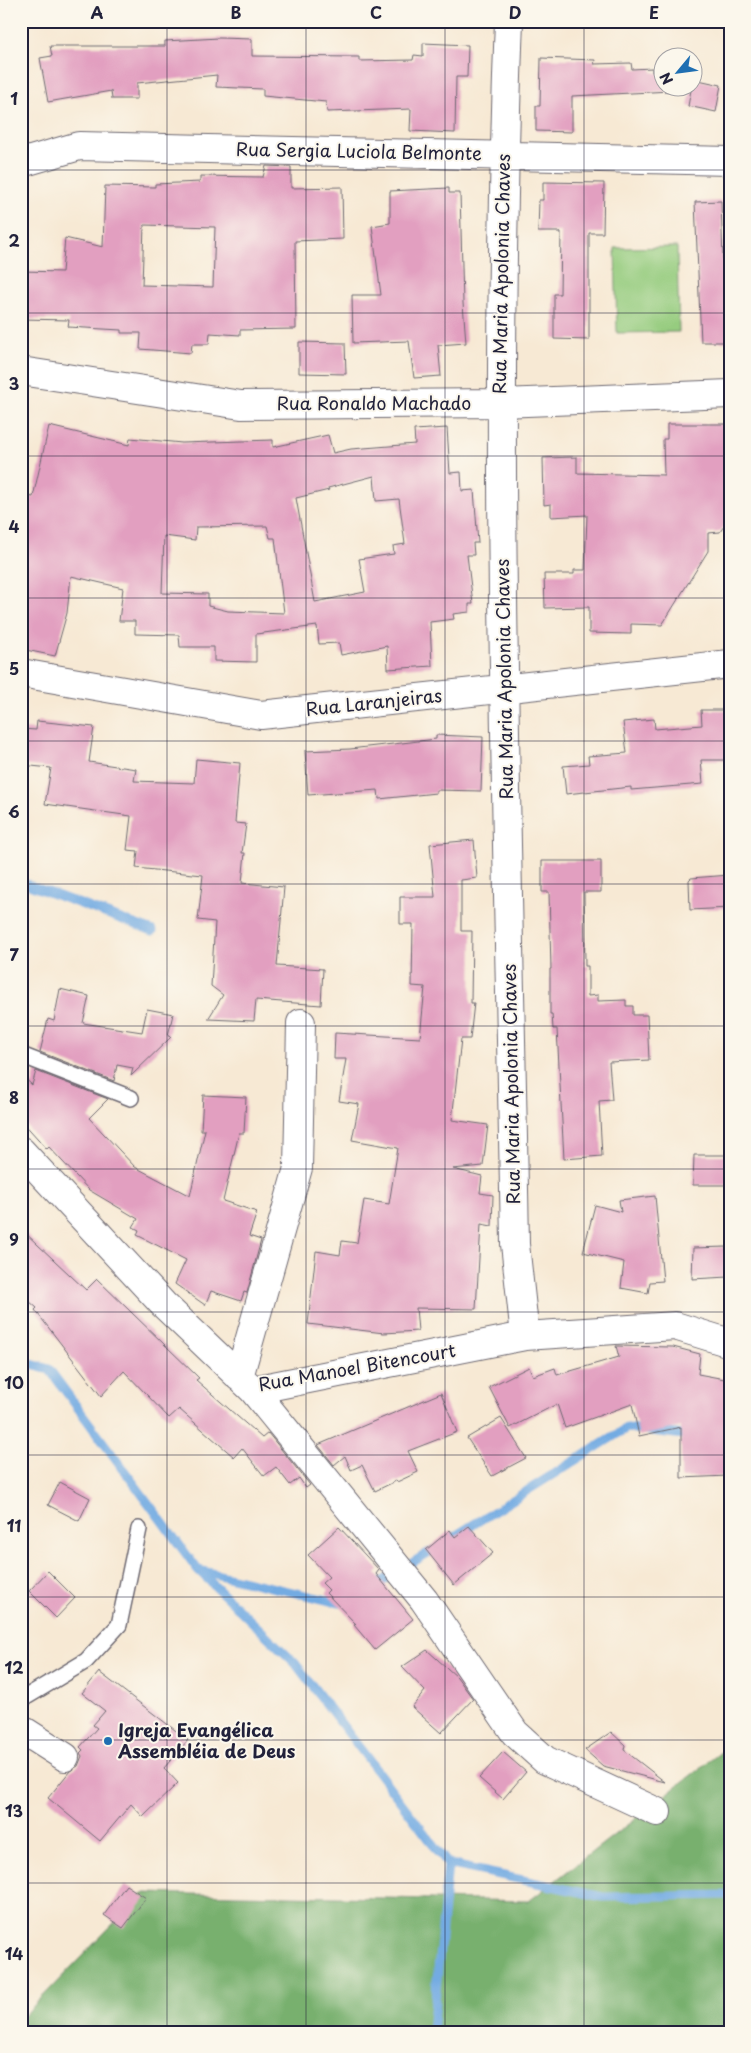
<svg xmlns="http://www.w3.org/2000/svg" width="751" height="2053" font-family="'Playpen Sans',sans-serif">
  <rect width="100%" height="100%" fill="#fbf7ec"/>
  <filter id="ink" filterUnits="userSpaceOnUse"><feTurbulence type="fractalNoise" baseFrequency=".02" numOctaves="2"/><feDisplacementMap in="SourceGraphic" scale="10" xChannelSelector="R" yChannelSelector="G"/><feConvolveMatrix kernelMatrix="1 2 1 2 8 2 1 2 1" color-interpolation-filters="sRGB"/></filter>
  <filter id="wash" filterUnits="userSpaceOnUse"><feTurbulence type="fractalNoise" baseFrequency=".0096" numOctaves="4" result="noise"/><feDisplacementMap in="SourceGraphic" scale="20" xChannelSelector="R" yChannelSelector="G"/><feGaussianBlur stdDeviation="1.12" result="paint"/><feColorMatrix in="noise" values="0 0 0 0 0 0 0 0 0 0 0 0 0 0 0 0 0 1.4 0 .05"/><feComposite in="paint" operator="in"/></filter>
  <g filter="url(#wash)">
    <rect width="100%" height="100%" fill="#f7e9d4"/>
    <!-- green -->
    <path fill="#96cc7f" stroke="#5c775d" d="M 677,247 L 679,332 L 617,333 L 615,248 Z"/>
    <!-- forest -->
    <path fill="#78b06e" stroke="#4d6954" d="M 730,1745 L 730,2032 L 21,2032 L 21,2019 L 143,1893 L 529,1901 Z"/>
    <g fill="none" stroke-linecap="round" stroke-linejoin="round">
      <!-- stream -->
      <path stroke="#73abe2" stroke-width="9" d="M 21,882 L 153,931
        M 21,1361 L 49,1369 L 198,1570 L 295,1663 L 448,1864 L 603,1897 L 730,1895
        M 198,1570 L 344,1604
        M 372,1588 L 627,1428 L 692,1436
        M 432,2032 L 448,1864"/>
    </g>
    <g id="blocks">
      <!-- building -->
      <path fill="#e29fc0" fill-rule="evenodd" d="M 219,38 L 252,39 L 252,56 L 359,57 L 359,61 L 413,60 L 414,55 L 423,56 L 423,43 L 468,45 L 467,77 L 456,77 L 455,133 L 410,131 L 411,109 L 327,112 L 326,102 L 263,96 L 263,89 L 216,87 L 217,75 L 137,83 L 137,99 L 112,99 L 111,91 L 48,102 L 40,58 L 52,56 L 50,46 L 165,46 L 165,41 Z
        M 541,58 L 595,60 L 594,64 L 631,63 L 632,69 L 652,68 L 652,72 L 664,74 L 664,88 L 694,88 L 694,79 L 721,85 L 716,112 L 688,106 L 691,90 L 572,96 L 572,132 L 536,131 L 536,106 L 540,106 Z
        M 266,166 L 291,167 L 291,188 L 342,187 L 343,239 L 295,241 L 296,329 L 240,330 L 240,335 L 210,333 L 209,344 L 192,344 L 191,353 L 140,349 L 141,333 L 121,333 L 121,330 L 68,327 L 69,320 L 21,319 L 21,271 L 62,272 L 65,238 L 103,247 L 105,186 L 155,187 L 155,184 L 200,182 L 200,176 L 263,177 ZM 144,225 L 215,227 L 213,287 L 142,285 Z
        M 543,182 L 604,183 L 603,233 L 589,233 L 589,340 L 554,339 L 554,294 L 560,294 L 561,232 L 538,232 L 539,200 L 543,200 Z
        M 449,188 L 449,193 L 460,193 L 463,303 L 466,343 L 438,345 L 441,376 L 414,378 L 409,341 L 353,343 L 352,295 L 381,295 L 372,226 L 390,223 L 390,191 Z
        M 721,201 L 723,259 L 730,258 L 730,342 L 701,342 L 695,202 Z
        M 299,342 L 345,343 L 346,374 L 299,373 Z
        M 667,424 L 730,424 L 730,517 L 720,532 L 708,533 L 708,551 L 662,625 L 631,624 L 631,634 L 589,633 L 589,607 L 545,608 L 544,574 L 574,574 L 574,570 L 585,570 L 587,515 L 551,517 L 551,504 L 544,505 L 543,458 L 577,457 L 577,473 L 664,475 L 663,439 L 667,439 Z
        M 49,426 L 129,445 L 130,438 L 182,443 L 273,440 L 273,447 L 328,435 L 333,453 L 351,449 L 415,444 L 414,430 L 447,428 L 450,473 L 461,472 L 462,491 L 474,490 L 478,543 L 473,543 L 474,555 L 467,555 L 473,604 L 469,604 L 469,612 L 453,614 L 454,619 L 430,622 L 432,666 L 388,669 L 387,646 L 341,655 L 339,643 L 319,644 L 317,626 L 256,634 L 256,662 L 214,661 L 214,647 L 180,647 L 179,635 L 135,634 L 135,621 L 119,621 L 123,588 L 71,576 L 67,613 L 55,656 L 21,649 L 21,495 L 33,497 ZM 374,476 L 376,501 L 399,499 L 405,544 L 393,546 L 394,554 L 359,559 L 365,592 L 315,602 L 296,498 L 329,490 L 328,488 ZM 267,526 L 270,538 L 275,538 L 284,613 L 228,611 L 208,606 L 208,594 L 162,593 L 164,536 L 195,540 L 196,527 Z
        M 701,710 L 730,710 L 730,760 L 701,760 L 703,784 L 631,790 L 631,787 L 566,794 L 563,766 L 589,764 L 588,756 L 627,753 L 623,722 L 654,719 L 655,729 L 702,725 Z
        M 37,721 L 94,727 L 89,762 L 136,769 L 134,781 L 194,783 L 196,759 L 240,763 L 235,823 L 246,824 L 242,853 L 245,853 L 242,883 L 284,887 L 277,966 L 323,969 L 321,1005 L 256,1000 L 254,1021 L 208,1019 L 223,995 L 211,986 L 215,922 L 198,920 L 203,875 L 136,868 L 138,851 L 127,850 L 131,816 L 45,804 L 51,768 L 21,765 L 21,729 L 36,730 Z
        M 436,735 L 483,737 L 481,791 L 436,790 L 436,793 L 379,799 L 378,790 L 308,795 L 305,751 L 350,749 L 436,739 Z
        M 474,840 L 477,878 L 461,880 L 461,931 L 472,931 L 471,1003 L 474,1003 L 470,1039 L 461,1039 L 452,1120 L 488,1125 L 483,1166 L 453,1169 L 482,1176 L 480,1193 L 493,1195 L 492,1226 L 481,1224 L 476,1309 L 416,1308 L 418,1331 L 384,1333 L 308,1324 L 316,1251 L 340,1255 L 342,1241 L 357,1243 L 364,1200 L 389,1204 L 398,1148 L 352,1140 L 359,1104 L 339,1101 L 346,1059 L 334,1059 L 335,1033 L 420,1038 L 425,987 L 412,986 L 413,924 L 400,924 L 400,897 L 435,897 L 430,844 Z
        M 542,861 L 601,861 L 601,892 L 584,892 L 585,966 L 588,966 L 588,996 L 598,995 L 598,1001 L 626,1000 L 626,1006 L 633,1006 L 633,1015 L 647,1015 L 649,1060 L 609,1062 L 612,1100 L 599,1101 L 602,1156 L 564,1159 L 557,1029 L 553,1029 L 552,1014 L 550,1014 L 550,969 L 551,969 L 549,892 L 542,892 Z
        M 730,875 L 730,908 L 690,910 L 689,880 L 691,878 Z
        M 60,989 L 89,996 L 83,1023 L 142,1032 L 147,1009 L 173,1014 L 168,1036 L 171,1037 L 131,1076 L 133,1068 L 117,1065 L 114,1081 L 40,1052 L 48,1019 L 54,1021 Z
        M 36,1071 L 108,1099 L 89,1118 L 135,1167 L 190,1196 L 205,1130 L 201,1130 L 203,1095 L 246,1097 L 244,1133 L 239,1133 L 223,1201 L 257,1212 L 249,1236 L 261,1240 L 247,1293 L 244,1292 L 241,1301 L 211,1291 L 205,1305 L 175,1284 L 186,1260 L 137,1235 L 139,1230 L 133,1227 L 138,1219 L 89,1190 L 49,1147 L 47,1149 L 21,1120 L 21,1075 L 32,1085 Z
        M 694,1155 L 730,1155 L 730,1185 L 693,1185 Z
        M 655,1196 L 663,1281 L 650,1282 L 648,1293 L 621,1288 L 624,1262 L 583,1252 L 595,1205 L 621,1212 L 619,1200 Z
        M 21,1229 L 86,1290 L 97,1279 L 199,1378 L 196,1380 L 262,1438 L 268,1433 L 310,1485 L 306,1488 L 299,1478 L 290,1485 L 276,1467 L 264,1476 L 242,1448 L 234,1457 L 179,1409 L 169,1418 L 124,1371 L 101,1396 L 35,1310 L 37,1308 L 21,1294 Z
        M 726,1247 L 728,1277 L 692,1279 L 693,1248 Z
        M 616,1346 L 673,1347 L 700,1354 L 698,1374 L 730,1380 L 728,1476 L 681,1478 L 681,1427 L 639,1436 L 632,1404 L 565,1428 L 557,1404 L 510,1428 L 489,1387 L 529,1367 L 533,1376 L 555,1368 L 557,1375 L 619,1357 Z
        M 441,1393 L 457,1432 L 408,1451 L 418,1472 L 397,1482 L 396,1481 L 375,1491 L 362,1465 L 351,1470 L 345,1456 L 334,1465 L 318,1445 Z
        M 501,1418 L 526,1458 L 492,1476 L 467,1438 Z
        M 60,1482 L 90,1498 L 79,1521 L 48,1505 Z
        M 469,1526 L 493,1553 L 454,1585 L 426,1550 L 450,1530 L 455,1537 Z
        M 339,1527 L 379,1570 L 376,1574 L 413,1619 L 375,1650 L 354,1625 L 356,1624 L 326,1593 L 329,1590 L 322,1583 L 329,1577 L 308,1555 Z
        M 48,1571 L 75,1598 L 56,1618 L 29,1591 Z
        M 427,1650 L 457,1677 L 473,1699 L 441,1733 L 412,1707 L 425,1691 L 402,1667 Z
        M 99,1672 L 188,1740 L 164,1768 L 178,1783 L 143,1817 L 131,1804 L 100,1841 L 48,1798 L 70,1771 L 78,1766 L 82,1756 L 80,1753 L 83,1750 L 80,1747 L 97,1728 L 93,1725 L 105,1711 L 82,1693 Z
        M 611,1732 L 625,1745 L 624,1750 L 665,1782 L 603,1766 L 585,1750 Z
        M 503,1752 L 526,1772 L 503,1799 L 479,1778 Z
        M 126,1885 L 146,1898 L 123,1928 L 104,1915 Z"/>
    </g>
  </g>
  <g filter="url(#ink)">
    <use href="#blocks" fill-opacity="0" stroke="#6d6871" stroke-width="1"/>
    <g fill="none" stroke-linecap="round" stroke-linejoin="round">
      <!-- service casing -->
      <g stroke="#6d6871" stroke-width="18">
        <path id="service" d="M 21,1055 L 131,1098
          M 21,1700 L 86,1661 L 119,1625 L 139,1529"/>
      </g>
      <!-- minor casing -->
      <g stroke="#6d6871" stroke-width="30">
        <path id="minor" d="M 509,21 C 493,429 508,837 515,1244 L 525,1336
          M 21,163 L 79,146 L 730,161
          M 21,371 L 241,405 L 501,403 L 730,394
          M 21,673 L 261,715 L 730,664
          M 21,1151 L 163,1304 L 253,1390 L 525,1336 L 675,1326 L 730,1343
          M 239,1377 L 298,1168 L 301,1023
          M 253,1390 L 424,1600 L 515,1733 L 545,1760 L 657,1812
          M 21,1729 L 65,1757"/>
      </g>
      <!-- service -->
      <use href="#service" stroke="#fff" stroke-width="15"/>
      <!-- minor -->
      <use href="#minor" stroke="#fff" stroke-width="28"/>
    </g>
  </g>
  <!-- grid -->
  <path fill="none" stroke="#22223b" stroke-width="1" stroke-opacity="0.55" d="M 167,21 L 167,2032M 306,21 L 306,2032M 445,21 L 445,2032M 584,21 L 584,2032M 21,170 L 730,170M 21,313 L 730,313M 21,456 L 730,456M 21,598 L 730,598M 21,741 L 730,741M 21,884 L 730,884M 21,1026 L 730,1026M 21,1169 L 730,1169M 21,1312 L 730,1312M 21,1455 L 730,1455M 21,1597 L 730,1597M 21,1740 L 730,1740M 21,1883 L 730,1883"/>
  <!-- markers -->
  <circle fill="#1f6fb2" stroke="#fbf7ec" stroke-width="2" cx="108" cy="1741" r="5"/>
  <g text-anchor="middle" stroke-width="4" stroke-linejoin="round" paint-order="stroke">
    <!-- street labels -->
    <g font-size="18" fill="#22223b" stroke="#fbf7ec">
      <text transform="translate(359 152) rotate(1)" y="6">Rua Sergia Luciola Belmonte</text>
      <text transform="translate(502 274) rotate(-89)" y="6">Rua Maria Apolonia Chaves</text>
      <text x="374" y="410">Rua Ronaldo Machado</text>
      <text transform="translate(505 679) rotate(-91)" y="6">Rua Maria Apolonia Chaves</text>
      <text transform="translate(374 703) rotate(-6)" y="6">Rua Laranjeiras</text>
      <text transform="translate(512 1084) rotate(-91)" y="6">Rua Maria Apolonia Chaves</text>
      <text transform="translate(357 1368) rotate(-10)" y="6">Rua Manoel Bitencourt</text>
    </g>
    <!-- poi labels -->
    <g font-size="18" font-weight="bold" fill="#22223b" stroke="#fbf7ec" text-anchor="start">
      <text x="118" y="1737">Igreja Evangélica<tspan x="118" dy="21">Assembléia de Deus</tspan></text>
    </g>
  </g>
  <!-- margin -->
  <rect width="751" height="2053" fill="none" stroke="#fbf7ec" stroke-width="55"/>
  <!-- north arrow -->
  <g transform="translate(678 72) rotate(241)"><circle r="24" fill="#fbf7ec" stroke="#a4a2a5"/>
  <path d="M0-4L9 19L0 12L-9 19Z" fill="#1f6fb2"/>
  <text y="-8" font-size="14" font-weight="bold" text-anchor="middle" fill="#22223b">N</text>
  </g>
  <rect x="28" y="28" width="696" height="1998" fill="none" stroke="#22223b" stroke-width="2"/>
  <g font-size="16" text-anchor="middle" font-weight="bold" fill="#22223b">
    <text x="97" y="19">A</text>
    <text x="236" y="19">B</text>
    <text x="376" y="19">C</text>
    <text x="515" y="19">D</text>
    <text x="654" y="19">E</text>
    <text x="14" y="105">1</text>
    <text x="14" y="247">2</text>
    <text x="14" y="390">3</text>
    <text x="14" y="533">4</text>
    <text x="14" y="675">5</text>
    <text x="14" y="818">6</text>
    <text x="14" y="961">7</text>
    <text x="14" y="1104">8</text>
    <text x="14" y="1246">9</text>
    <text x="14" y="1389">10</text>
    <text x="14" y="1532">11</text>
    <text x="14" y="1674">12</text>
    <text x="14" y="1817">13</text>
    <text x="14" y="1960">14</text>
  </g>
</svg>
